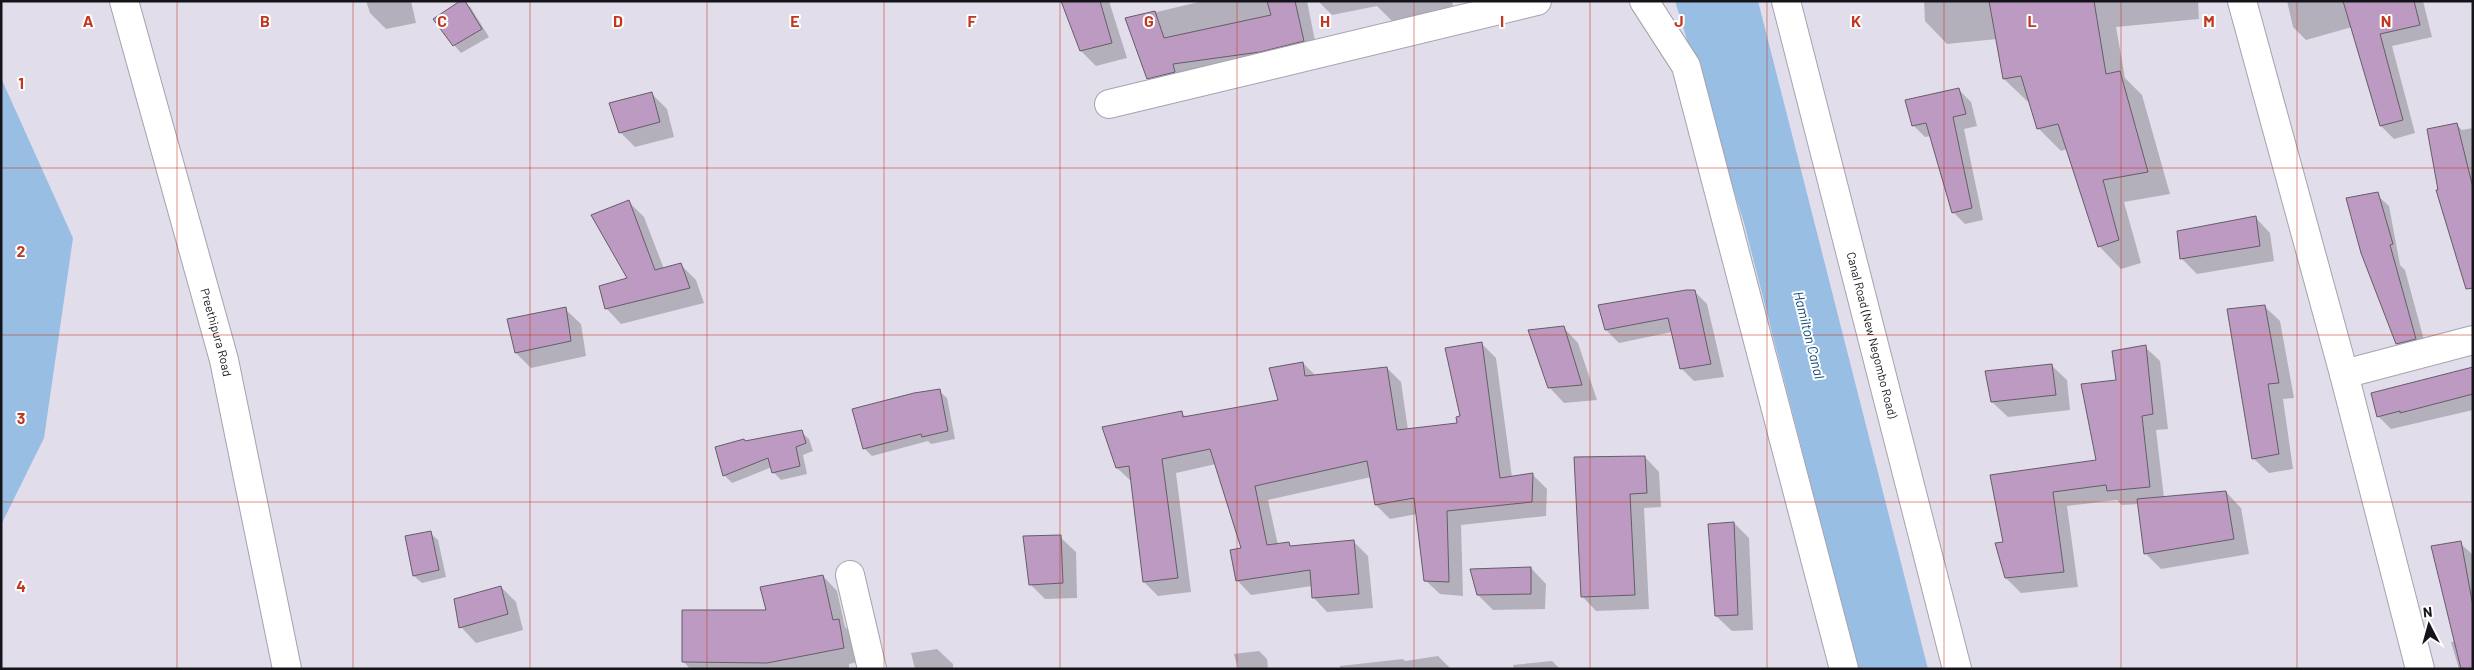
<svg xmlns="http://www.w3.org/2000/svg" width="2474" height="670" font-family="Barlow,sans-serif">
  <rect width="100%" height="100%" fill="#e1ddea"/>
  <!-- water -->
  <path fill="#98bee4" d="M 1675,1 L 1758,1 L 1928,669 L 1858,669 L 1744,223 Z
    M 1,78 L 73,238 L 44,438 L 1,525 Z"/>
  <!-- shadow -->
  <path fill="#0003" d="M 366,1 L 411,1 L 416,23 L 386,29 L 370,13 Z
    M 464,1 L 471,8 L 489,37 L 461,53 L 454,45 Z
    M 1062,1 L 1109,1 L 1127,58 L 1096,66 L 1081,51 Z
    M 1203,1 L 1307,1 L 1318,56 L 1163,94 L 1148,78 L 1127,19 Z
    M 1318,1 L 1452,1 L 1454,10 L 1392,21 L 1377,6 L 1332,15 Z
    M 1924,1 L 2198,1 L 2199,19 L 2116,27 L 2125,78 L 2142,95 L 2170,194 L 2124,202 L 2141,263 L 2121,269 L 2099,246 L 2067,149 L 2061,151 L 2038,128 L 2030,100 L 2027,101 L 2004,79 L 1997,39 L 1947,44 L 1925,21 Z
    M 2287,1 L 2423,1 L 2432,37 L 2392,46 L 2415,133 L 2394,139 L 2381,126 L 2352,27 L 2306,40 L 2293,27 Z
    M 1959,90 L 1971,102 L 1977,126 L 1964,129 L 1983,220 L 1965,224 L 1953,212 L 1931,136 L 1925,137 L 1913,125 Z
    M 651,93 L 667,109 L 674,137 L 635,147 L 620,132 Z
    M 2457,125 L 2462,130 L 2473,128 L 2473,208 Z
    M 2376,194 L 2389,206 L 2400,265 L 2405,270 L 2427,351 L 2409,356 L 2397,343 Z
    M 629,202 L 644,217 L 664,269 L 681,265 L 696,280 L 704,303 L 621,324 L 606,308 L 628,279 Z
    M 2255,217 L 2270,233 L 2274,261 L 2197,274 L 2181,258 Z
    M 1694,291 L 1707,304 L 1724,377 L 1694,381 L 1681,368 L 1672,332 L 1619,343 L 1606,330 Z
    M 2264,306 L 2280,321 L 2294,398 L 2283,399 L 2293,469 L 2269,473 L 2253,458 Z
    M 565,309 L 581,324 L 586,356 L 531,368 L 516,353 L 508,320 Z
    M 1563,327 L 1578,343 L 1597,400 L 1564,403 L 1549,387 Z
    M 1482,344 L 1496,358 L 1512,477 L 1532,474 L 1547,489 L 1546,516 L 1461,525 L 1463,596 L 1440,594 L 1425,580 L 1417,514 L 1390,519 L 1376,505 L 1371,477 L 1268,500 L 1278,545 L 1288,543 L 1292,547 L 1354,542 L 1368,556 L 1373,608 L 1327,612 L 1313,597 L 1312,586 L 1251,595 L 1237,580 L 1242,550 L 1216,464 L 1176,473 L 1191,592 L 1158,596 L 1144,582 L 1132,482 L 1117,468 L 1181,412 L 1186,417 L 1280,401 L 1303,363 L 1316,376 L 1387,368 L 1401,382 L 1408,430 L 1458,425 Z
    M 2145,347 L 2160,361 L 2168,429 L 2156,430 L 2164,498 L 2226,492 L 2241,508 L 2249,554 L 2161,569 L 2146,554 L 2139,504 L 2122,505 L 2117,500 L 2067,506 L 2078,587 L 2021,593 L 2006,578 L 2005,543 L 1991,476 L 2097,461 L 2118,381 Z
    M 2051,365 L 2067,380 L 2070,410 L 2008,417 L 1992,402 Z
    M 2473,368 L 2473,410 L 2391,429 L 2378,416 Z
    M 939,391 L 947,398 L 955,439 L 931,444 L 928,441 L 872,456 L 864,448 Z
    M 801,432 L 809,439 L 813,451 L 803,455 L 807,474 L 781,480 L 773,472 L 772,467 L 732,483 L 724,475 L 746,442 Z
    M 1645,457 L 1659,472 L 1661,507 L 1644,508 L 1649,609 L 1596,611 L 1582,596 Z
    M 1734,523 L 1749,538 L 1753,630 L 1732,631 L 1716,616 Z
    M 430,533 L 438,540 L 446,577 L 422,583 L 414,576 Z
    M 1060,537 L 1076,552 L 1077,598 L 1045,599 L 1030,584 Z
    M 2460,543 L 2473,555 L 2473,669 L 2459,669 L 2451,642 L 2456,641 Z
    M 1531,568 L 1546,584 L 1545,609 L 1493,610 L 1478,595 Z
    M 823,576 L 837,591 L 845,627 L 853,635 L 858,662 L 849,664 L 849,669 L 690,669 L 684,662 Z
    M 501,587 L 516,602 L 523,630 L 476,643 L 461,627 Z
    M 937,649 L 953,664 L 953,669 L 915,669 L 911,653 Z
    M 1259,651 L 1267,659 L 1268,669 L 1238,669 L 1234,654 Z
    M 1438,656 L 1451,669 L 1340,669 L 1340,666 L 1403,659 L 1405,661 Z
    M 1552,661 L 1560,669 L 1514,669 L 1513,665 Z"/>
  <!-- building -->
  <path fill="#bd9ac2" stroke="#655d66" d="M 460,1 L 465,1 L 482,29 L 453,46 L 433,19 Z
    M 1061,1 L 1100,1 L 1112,43 L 1080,51 Z
    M 1267,1 L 1295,1 L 1304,41 L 1260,52 L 1173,64 L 1175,72 L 1147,79 L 1125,18 L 1155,11 L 1164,38 L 1271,15 Z
    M 1989,1 L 2094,1 L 2106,74 L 2120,71 L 2148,172 L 2103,180 L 2119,240 L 2098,247 L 2058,124 L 2037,129 L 2021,76 L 2003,79 Z
    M 2343,1 L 2414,1 L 2420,25 L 2380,34 L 2403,120 L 2380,126 Z
    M 1959,88 L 1966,114 L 1953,117 L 1972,208 L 1952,213 L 1926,123 L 1912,126 L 1905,100 Z
    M 652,92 L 660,122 L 619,133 L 609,103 Z
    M 2457,123 L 2473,188 L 2473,288 L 2466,289 L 2436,190 L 2438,190 L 2427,129 Z
    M 2378,192 L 2393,244 L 2390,245 L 2416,339 L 2396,344 L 2361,253 L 2346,198 Z
    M 629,200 L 655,270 L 681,263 L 690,288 L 605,309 L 599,286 L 627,278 L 591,215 Z
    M 2256,216 L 2260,246 L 2180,259 L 2177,231 Z
    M 1686,290 L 1695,290 L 1711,364 L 1680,369 L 1668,318 L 1605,330 L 1598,305 Z
    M 2265,305 L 2279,383 L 2268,384 L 2279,454 L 2252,459 L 2227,309 Z
    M 566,307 L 571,341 L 515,353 L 507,319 Z
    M 1564,326 L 1582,385 L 1548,388 L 1528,330 Z
    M 1482,342 L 1500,478 L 1533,473 L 1532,502 L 1447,511 L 1449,582 L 1424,581 L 1414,498 L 1375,505 L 1367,461 L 1255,486 L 1267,545 L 1289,542 L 1290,546 L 1354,540 L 1359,594 L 1312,598 L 1310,570 L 1236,581 L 1230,550 L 1241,548 L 1210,449 L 1162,459 L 1178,578 L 1143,582 L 1129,466 L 1116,468 L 1102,427 L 1182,411 L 1183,417 L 1278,400 L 1269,368 L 1303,362 L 1305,376 L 1387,367 L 1397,430 L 1457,423 L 1456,417 L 1460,416 L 1445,348 Z
    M 2146,345 L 2153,414 L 2142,416 L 2150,487 L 2107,491 L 2106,485 L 2053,492 L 2064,572 L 2005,578 L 1995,543 L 2003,542 L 1990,475 L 2096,460 L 2081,384 L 2116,380 L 2112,351 Z
    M 2052,364 L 2056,395 L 1991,402 L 1985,371 Z
    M 2473,367 L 2473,394 L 2400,413 L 2400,411 L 2377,417 L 2371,393 Z
    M 940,389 L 948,431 L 922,437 L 921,434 L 863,449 L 852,409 L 914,393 Z
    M 802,430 L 806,443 L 796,447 L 800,466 L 772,473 L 768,458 L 723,476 L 715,447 L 744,439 L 745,441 Z
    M 1645,456 L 1647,493 L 1630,494 L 1635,595 L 1581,597 L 1574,457 Z
    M 2226,491 L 2234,539 L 2144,554 L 2137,499 Z
    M 1734,522 L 1738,615 L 1715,616 L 1708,524 Z
    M 431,531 L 439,570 L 413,576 L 405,536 Z
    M 1061,535 L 1063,583 L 1029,585 L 1023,536 Z
    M 2461,541 L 2473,606 L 2473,669 L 2461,669 L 2431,546 Z
    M 1531,567 L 1531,594 L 1477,595 L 1470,569 Z
    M 823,575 L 833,620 L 839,619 L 844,648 L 767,663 L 682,662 L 682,610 L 766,610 L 760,587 Z
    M 501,586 L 508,614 L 459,628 L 454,599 Z"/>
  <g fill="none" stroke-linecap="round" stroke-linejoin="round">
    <!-- minor casing -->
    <g stroke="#a5a2ae" stroke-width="30">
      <g id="minor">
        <path id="s1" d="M 124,1 L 224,360 L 287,669"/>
        <path d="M 1644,1 L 1686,66 L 1844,669"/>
        <path d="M 2242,1 L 2344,374 L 2420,669"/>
        <path d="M 1109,104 L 1537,1"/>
        <path d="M 2344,374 L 2473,340"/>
        <path d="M 850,575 L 872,669"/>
      </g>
    </g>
    <!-- major casing -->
    <g stroke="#a5a2ae" stroke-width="30">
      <g id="major">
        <path id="s2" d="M 1786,1 L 1957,669"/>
      </g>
    </g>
    <!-- minor -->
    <use href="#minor" stroke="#fff" stroke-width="28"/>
    <!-- major -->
    <use href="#major" stroke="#fff" stroke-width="28"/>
  </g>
  <!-- grid -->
  <path fill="none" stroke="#c3371e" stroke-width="1" stroke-opacity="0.55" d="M 177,1 L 177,669M 353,1 L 353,669M 530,1 L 530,669M 707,1 L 707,669M 884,1 L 884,669M 1060,1 L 1060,669M 1237,1 L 1237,669M 1414,1 L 1414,669M 1590,1 L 1590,669M 1767,1 L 1767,669M 1944,1 L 1944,669M 2121,1 L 2121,669M 2297,1 L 2297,669M 1,168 L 2473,168M 1,335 L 2473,335M 1,502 L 2473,502"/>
  <g text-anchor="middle" stroke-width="4" stroke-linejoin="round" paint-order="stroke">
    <!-- street labels -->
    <g font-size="12" fill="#151418" stroke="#fff">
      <text dy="4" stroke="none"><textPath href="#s1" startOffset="344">Preethipura Road</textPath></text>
      <text dy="4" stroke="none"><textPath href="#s2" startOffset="345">Canal Road (New Negombo Road)</textPath></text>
    </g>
    <!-- water labels -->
    <g font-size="14" font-style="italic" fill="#0f4a79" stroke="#fff">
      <text transform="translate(1809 335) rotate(76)" y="5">Hamilton Canal</text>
    </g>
  </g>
  <g font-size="16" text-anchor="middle" font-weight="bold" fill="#c3371e" stroke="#fff" stroke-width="4" stroke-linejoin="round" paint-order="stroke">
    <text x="88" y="27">A</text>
    <text x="265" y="27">B</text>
    <text x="442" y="27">C</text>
    <text x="618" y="27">D</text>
    <text x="795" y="27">E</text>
    <text x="972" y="27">F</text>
    <text x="1149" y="27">G</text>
    <text x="1325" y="27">H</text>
    <text x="1502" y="27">I</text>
    <text x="1679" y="27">J</text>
    <text x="1856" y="27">K</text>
    <text x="2032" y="27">L</text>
    <text x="2209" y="27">M</text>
    <text x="2386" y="27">N</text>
    <text x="21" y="89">1</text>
    <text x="21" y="257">2</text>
    <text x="21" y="424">3</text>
    <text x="21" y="592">4</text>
  </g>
  <!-- border -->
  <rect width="2474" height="670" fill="none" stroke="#151418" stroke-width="5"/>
  <!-- north arrow -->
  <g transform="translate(2429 625) rotate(354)" stroke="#ffffff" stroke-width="4" paint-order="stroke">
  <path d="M0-4L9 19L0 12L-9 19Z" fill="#151418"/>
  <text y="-8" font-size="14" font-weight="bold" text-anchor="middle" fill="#151418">N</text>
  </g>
</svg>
